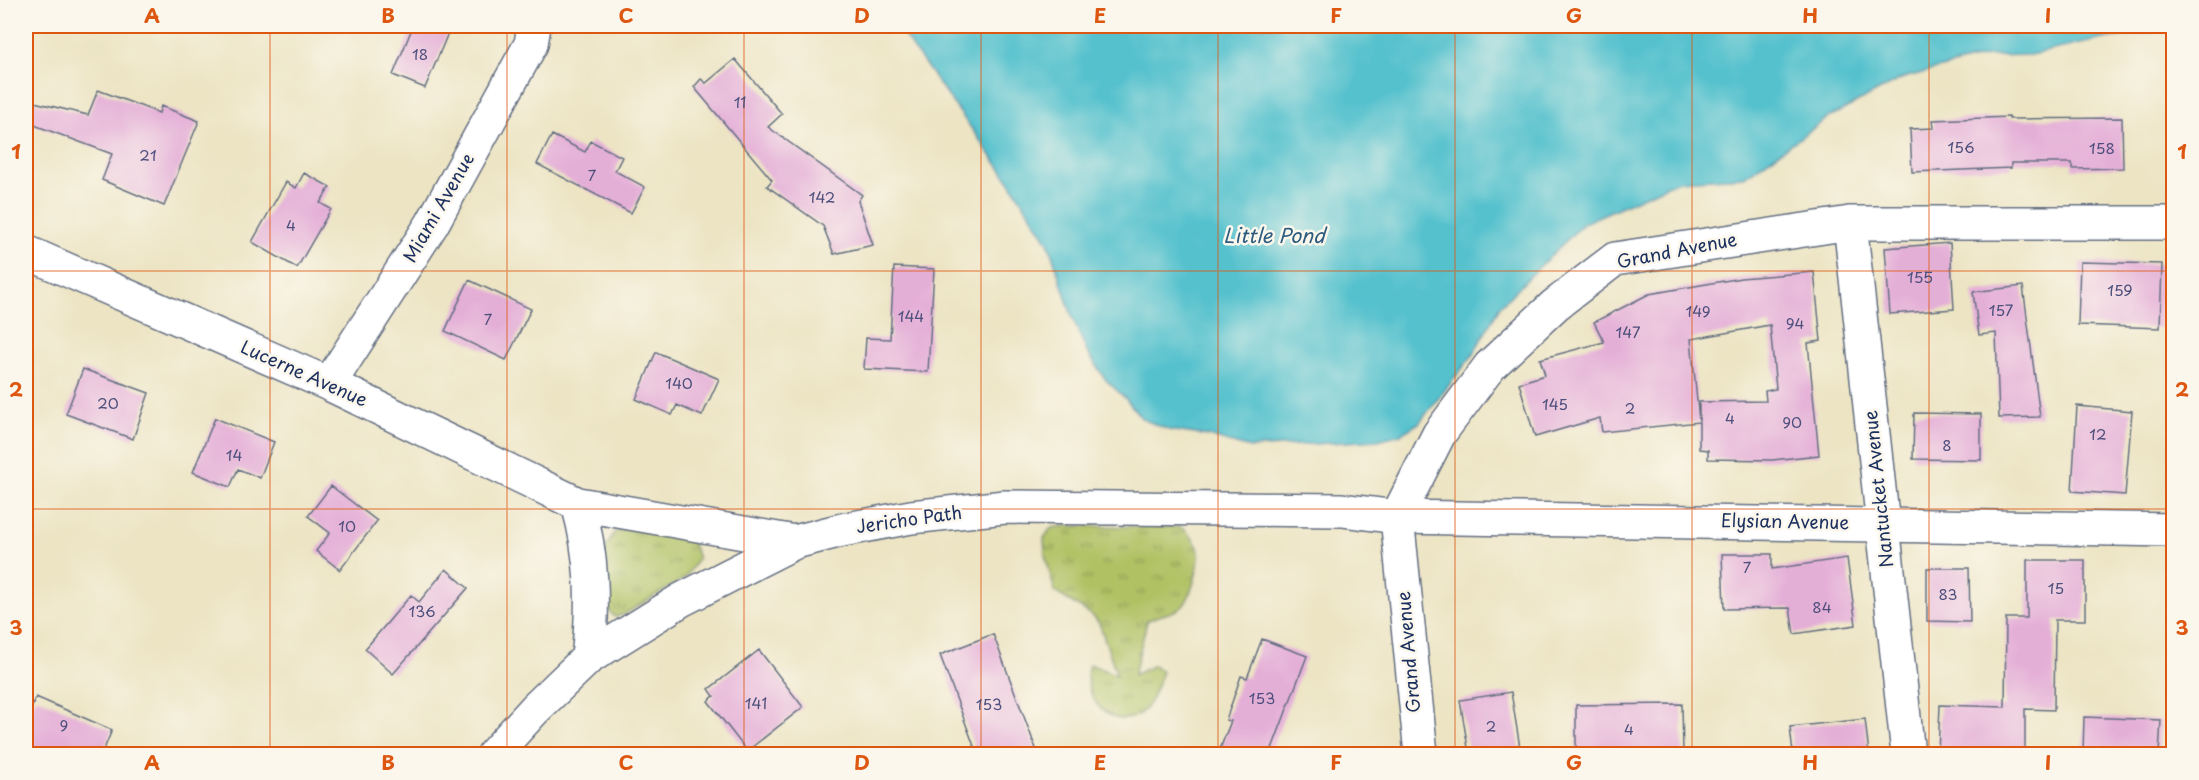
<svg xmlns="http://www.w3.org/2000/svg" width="2199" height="780" font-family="'Playpen Sans',sans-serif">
  <defs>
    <pattern id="grass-tufts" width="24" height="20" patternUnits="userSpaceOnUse" patternTransform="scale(1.5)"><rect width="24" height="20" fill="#b0c164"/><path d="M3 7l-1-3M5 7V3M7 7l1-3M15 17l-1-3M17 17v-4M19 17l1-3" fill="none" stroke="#8e9d56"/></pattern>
  </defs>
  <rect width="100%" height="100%" fill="#fbf7ec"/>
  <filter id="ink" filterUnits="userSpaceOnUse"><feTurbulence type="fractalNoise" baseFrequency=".0167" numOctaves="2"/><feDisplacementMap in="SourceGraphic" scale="12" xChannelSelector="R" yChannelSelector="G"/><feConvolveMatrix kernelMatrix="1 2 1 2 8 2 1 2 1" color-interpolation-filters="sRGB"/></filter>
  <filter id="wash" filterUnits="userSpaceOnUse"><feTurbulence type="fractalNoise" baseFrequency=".008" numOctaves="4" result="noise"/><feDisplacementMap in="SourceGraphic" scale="24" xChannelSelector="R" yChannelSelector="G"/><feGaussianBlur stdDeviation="1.35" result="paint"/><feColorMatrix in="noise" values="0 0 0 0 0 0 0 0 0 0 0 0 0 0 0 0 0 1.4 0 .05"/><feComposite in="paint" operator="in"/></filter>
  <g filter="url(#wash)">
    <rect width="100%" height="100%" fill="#ece4c3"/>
    <!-- grass -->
    <path fill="url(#grass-tufts)" stroke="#667861" stroke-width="1.5" d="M 1065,526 L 1181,527 C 1188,533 1199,543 1199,553 C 1200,564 1190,601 1182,607 C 1173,614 1158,614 1147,621 L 1134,675 L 1154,665 L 1162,672 C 1157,683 1153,702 1144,710 C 1114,738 1079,695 1089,664 L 1117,675 L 1099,623 L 1092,615 L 1055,592 L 1045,555 L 1044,538 L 1051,528 Z
      M 632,528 L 686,539 L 693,543 L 698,559 L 685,578 L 623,615 L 615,617 L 609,611 L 604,556 L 605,548 L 615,532 Z"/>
    <!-- water -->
    <path fill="#54c1cd" stroke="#387896" stroke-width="1.5" d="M 897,26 L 2173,26 L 2174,30 L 2108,38 L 2030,55 L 1987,56 L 1903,78 L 1828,118 L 1744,177 L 1678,181 L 1584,223 L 1500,306 L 1472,356 L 1419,423 L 1401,434 L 1378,440 L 1250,448 L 1208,436 L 1169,430 L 1142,419 L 1126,399 L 1106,380 L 1087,352 L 1073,319 L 1048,242 L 1006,176 Z"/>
    <g id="blocks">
      <!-- building -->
      <path fill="#e4afd7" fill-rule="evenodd" d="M 413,26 L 451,26 L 425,88 L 393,75 Z
        M 735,59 L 782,114 L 768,127 L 862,195 L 858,201 L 873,245 L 834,254 L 823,226 L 767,186 L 772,180 L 694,87 L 701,79 L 706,83 Z
        M 98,90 L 159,113 L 161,106 L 199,121 L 164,206 L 102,180 L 112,154 L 26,122 L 26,100 L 88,115 Z
        M 2009,117 L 2009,119 L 2122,118 L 2123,168 L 2072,169 L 2072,163 L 2011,163 L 2011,168 L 1912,172 L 1910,129 L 1934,128 L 1933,120 Z
        M 552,135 L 585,152 L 591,141 L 622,157 L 615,171 L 645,187 L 631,213 L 537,164 Z
        M 304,173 L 330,187 L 320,203 L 331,209 L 297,268 L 252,242 L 286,182 L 296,188 Z
        M 1950,243 L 1954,309 L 1890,314 L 1885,248 Z
        M 2080,262 L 2162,264 L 2160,328 L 2078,325 Z
        M 894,267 L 934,269 L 928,372 L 864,369 L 866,338 L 890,339 Z
        M 1814,272 L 1821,341 L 1808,343 L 1819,455 L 1772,460 L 1708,459 L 1708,450 L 1699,449 L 1699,422 L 1602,432 L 1600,418 L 1535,437 L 1519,383 L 1545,375 L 1540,359 L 1604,342 L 1594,322 L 1649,294 L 1741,278 ZM 1770,325 L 1776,389 L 1765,391 L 1766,401 L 1699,402 L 1699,421 L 1691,339 Z
        M 469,280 L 531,309 L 506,360 L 445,331 Z
        M 2023,286 L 2040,417 L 1999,418 L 1996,333 L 1979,335 L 1973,292 Z
        M 656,352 L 719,379 L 702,416 L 677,405 L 672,415 L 636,399 Z
        M 83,369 L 149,393 L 133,439 L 66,414 Z
        M 2077,406 L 2132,411 L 2125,495 L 2072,491 Z
        M 1914,413 L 1981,414 L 1981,460 L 1913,459 Z
        M 215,418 L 274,442 L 260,478 L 238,469 L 230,487 L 193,472 Z
        M 331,486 L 377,521 L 340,570 L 316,551 L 330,533 L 308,516 Z
        M 1722,554 L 1772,554 L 1772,569 L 1847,558 L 1856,625 L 1794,634 L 1790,608 L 1724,609 Z
        M 2027,560 L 2085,560 L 2085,620 L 2055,620 L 2054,710 L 2025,709 L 2025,754 L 1938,754 L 1940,705 L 2005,707 L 2006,618 L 2027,618 Z
        M 1927,568 L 1969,568 L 1970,622 L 1927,621 Z
        M 446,569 L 468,588 L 393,674 L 365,649 L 411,595 L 419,602 Z
        M 993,634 L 1038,754 L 977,754 L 940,655 Z
        M 1262,639 L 1307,656 L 1270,754 L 1218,754 L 1231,721 L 1226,720 L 1241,676 L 1247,678 Z
        M 759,650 L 803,707 L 747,751 L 708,701 L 714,696 L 709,689 Z
        M 1511,692 L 1521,754 L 1469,754 L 1460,700 Z
        M 36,697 L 112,730 L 102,754 L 26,754 L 26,721 Z
        M 1682,704 L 1683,754 L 1576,754 L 1576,705 Z
        M 2084,717 L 2161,720 L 2159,753 L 2083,754 Z
        M 1865,719 L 1869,754 L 1793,754 L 1790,727 Z"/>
    </g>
  </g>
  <g filter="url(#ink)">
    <use href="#blocks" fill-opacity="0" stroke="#646e81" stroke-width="1.5"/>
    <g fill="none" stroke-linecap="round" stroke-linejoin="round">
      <!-- minor casing -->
      <g stroke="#646e81" stroke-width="36">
        <path id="minor" d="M 1850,223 L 1908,754
          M 26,252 L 329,384 L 578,504 C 593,556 594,605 588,658
          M 329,384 L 432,224 L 531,44 L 534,26
          M 578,504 L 795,542
          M 1421,754 L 1397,517 L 1439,434 L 1490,366 L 1555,305 L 1615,259 L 1850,223 L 2174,223"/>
      </g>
      <!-- tertiary casing -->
      <g stroke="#646e81" stroke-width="36">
        <path id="tertiary" d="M 494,754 L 535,709 L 588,658 L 681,600 L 795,542 L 842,530 L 911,517 L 1005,507 L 1342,510 L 1397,517 L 2174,530"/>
      </g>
      <!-- minor -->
      <use href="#minor" stroke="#fff" stroke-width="33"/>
      <!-- tertiary -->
      <use href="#tertiary" stroke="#fff" stroke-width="33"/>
    </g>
  </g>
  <!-- grid -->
  <path fill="none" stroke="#de5710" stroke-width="1.5" stroke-opacity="0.55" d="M 270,26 L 270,754M 507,26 L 507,754M 744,26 L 744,754M 981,26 L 981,754M 1218,26 L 1218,754M 1455,26 L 1455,754M 1692,26 L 1692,754M 1929,26 L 1929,754M 26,271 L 2174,271M 26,509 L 2174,509"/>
  <g text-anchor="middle" stroke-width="5" stroke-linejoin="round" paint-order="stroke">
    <!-- number labels -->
    <g font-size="15" fill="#4d4f7c">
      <text x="420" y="60">18</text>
      <text x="740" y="108">11</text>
      <text x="1961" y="153">156</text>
      <text x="2102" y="154">158</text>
      <text x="148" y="161">21</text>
      <text x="592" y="181">7</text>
      <text x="822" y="203">142</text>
      <text x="291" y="231">4</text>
      <text x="1920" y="283">155</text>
      <text x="2120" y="296">159</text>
      <text x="2001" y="316">157</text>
      <text x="1698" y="317">149</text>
      <text x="911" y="322">144</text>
      <text x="488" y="325">7</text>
      <text x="1795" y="329">94</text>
      <text x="1628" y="338">147</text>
      <text x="679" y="389">140</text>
      <text x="108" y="409">20</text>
      <text x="1555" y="410">145</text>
      <text x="1630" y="414">2</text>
      <text x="1730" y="424">4</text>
      <text x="1792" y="428">90</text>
      <text x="2098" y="440">12</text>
      <text x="1947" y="451">8</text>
      <text x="234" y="461">14</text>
      <text x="347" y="532">10</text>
      <text x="1747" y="573">7</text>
      <text x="2056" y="594">15</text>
      <text x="1948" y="600">83</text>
      <text x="1822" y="613">84</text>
      <text x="422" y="617">136</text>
      <text x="1262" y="704">153</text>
      <text x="756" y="709">141</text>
      <text x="989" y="710">153</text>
      <text x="64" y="731">9</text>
      <text x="1491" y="732">2</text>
      <text x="1629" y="735">4</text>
    </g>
    <!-- street labels -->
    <g font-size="18" fill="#1b2f5e" stroke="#fbf7ec">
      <text transform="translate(439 208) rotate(-60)" y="6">Miami Avenue</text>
      <text transform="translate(1677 251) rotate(-11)" y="6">Grand Avenue</text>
      <text transform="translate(304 374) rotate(24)" y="6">Lucerne Avenue</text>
      <text transform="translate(1879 489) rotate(-96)" y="6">Nantucket Avenue</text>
      <text transform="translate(909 520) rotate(-8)" y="6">Jericho Path</text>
      <text transform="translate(1785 522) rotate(1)" y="6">Elysian Avenue</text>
      <text transform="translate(1409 652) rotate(-95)" y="6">Grand Avenue</text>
    </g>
    <!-- water labels -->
    <g font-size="20" font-style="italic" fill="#2c5b7f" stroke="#fbf7ec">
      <text x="1274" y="243">Little Pond</text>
    </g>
  </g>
  <!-- margin -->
  <rect width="2199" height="780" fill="none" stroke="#fbf7ec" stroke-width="66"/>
  <rect x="33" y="33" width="2133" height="714" fill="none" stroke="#de5710" stroke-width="2"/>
  <g font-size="20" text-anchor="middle" font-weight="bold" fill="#de5710">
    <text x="152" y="23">A</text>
    <text x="388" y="23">B</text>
    <text x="626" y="23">C</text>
    <text x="862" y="23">D</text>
    <text x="1100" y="23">E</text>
    <text x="1336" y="23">F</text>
    <text x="1574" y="23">G</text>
    <text x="1810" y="23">H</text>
    <text x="2048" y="23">I</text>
    <text x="16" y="159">1</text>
    <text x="2182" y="159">1</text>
    <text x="16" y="397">2</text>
    <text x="2182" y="397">2</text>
    <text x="16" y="635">3</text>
    <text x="2182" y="635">3</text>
    <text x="152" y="770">A</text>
    <text x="388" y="770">B</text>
    <text x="626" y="770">C</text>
    <text x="862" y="770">D</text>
    <text x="1100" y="770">E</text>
    <text x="1336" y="770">F</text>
    <text x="1574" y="770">G</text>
    <text x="1810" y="770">H</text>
    <text x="2048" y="770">I</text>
  </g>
</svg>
